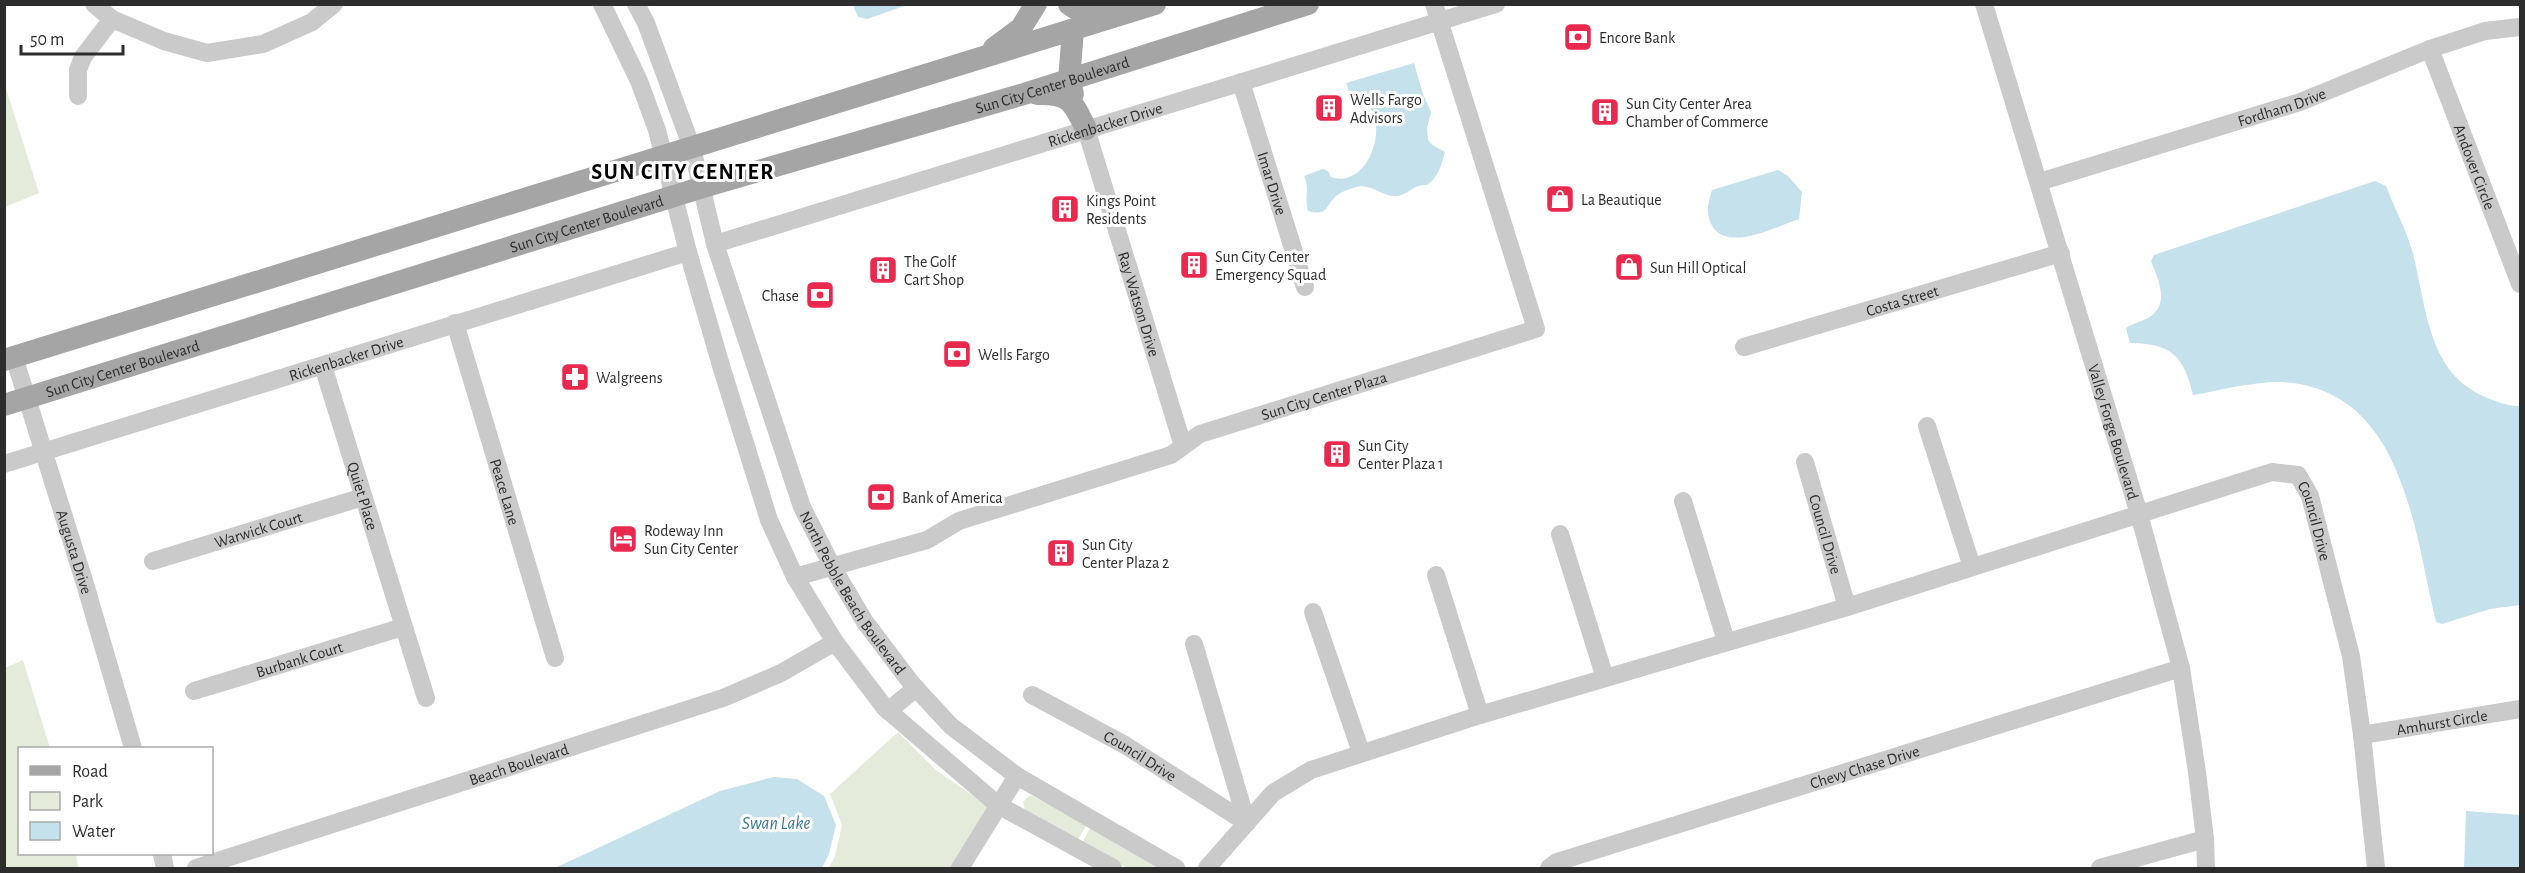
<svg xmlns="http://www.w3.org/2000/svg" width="2525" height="873" font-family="'Alegreya Sans',sans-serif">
  <rect width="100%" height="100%" fill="#fff"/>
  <!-- green -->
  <path fill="#e5ebda" d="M 4,82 L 39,193 L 5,207 L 4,207 Z
    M 23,660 L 50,748 L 20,748 L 20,854 L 76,854 L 78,868 L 5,868 L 5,668 Z
    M 898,732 L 937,771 L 988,806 L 951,868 L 829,868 L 835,856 L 842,825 L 830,794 Z
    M 1030,795 L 1087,824 L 1078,840 L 1025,810 L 1023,802 Z
    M 1091,826 L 1165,868 L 1127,868 L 1082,843 Z"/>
  <!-- water -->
  <path fill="#c5e1ec" d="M 853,5 L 907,5 L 867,19 L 858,17 Z
    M 1414,63 L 1423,94 L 1431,112 L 1427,128 L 1428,139 L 1431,144 L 1445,152 C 1441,165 1439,177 1427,185 C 1413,184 1408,195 1397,196 C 1380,197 1371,181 1353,188 C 1347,190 1341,192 1336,196 C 1324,208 1328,216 1308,211 C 1304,198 1310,188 1304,176 L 1323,169 L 1328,171 L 1331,177 C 1374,192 1397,101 1351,97 L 1346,83 Z
    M 1778,170 L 1788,176 L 1802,192 L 1799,219 C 1772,228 1715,259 1708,213 C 1707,206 1710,197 1712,190 Z
    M 2375,181 L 2386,186 C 2394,207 2405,227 2412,250 C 2426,301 2426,369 2481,395 C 2494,401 2506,406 2520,406 L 2520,605 L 2490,609 L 2442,624 L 2436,622 C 2414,531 2404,390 2283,382 C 2254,381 2222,390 2193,395 C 2184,356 2171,343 2130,343 L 2126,328 C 2133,323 2141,322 2148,318 C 2171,304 2158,280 2151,261 L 2154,255 Z
    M 773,777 L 797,779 L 824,796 L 836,825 L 829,854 L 822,868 L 555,868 L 720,791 Z
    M 2466,811 L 2520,815 L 2520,868 L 2464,868 Z"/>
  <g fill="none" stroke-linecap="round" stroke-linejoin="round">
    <!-- minor -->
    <g stroke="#cacaca" stroke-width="18">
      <path d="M 94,4 L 112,19 L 164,41 L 207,53 L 263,44 L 312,22 L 334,4"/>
      <path d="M 602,4 L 639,81 L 657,130 L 688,252 L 722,369 L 769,520 L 795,577 L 835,642 L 885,708 L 998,805 L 1113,868"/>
      <path id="s1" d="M 636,4 L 646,23 L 692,148 L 715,244 L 802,507 L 833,568 L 865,622 L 912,684 L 951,726 L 1017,776 L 1176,868"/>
      <path id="s2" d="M 1984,4 L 2139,514 L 2181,668 L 2197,772 L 2205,839 L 2206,868"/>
      <path id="s3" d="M 2430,49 L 2520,284"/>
      <path id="s4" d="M 1241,82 L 1305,287"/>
      <path d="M 78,96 L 78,70 L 83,57 L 112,19"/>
      <path id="s5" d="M 1086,129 L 1183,446"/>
      <path id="s6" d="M 2039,182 L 2300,102 L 2430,49 L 2485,31 L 2520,27"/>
      <path id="s7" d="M 715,244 L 1496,4"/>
      <path id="s8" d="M 455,323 L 555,658"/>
      <path id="s9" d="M 1744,347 L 2061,253"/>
      <path id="s10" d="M 14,357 L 85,584 L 133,748"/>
      <path id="s11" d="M 323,366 L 426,698"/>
      <path d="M 1927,426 L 1972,567"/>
      <path id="s12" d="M 1805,462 L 1847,607"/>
      <path id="s13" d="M 4,464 L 688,252"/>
      <path d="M 1683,501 L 1726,641"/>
      <path d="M 1560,534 L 1605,678"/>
      <path id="s14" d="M 153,561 L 363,497"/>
      <path d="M 1436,575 L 1480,715"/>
      <path id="s15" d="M 795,577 L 927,540 L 959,521 L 1171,455 L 1200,434 L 1536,329 L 1434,4"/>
      <path d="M 1313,612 L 1361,752"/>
      <path id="s16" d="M 194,691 L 403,627"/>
      <path id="s17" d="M 1032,695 L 1125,745 L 1247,823 L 1194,644"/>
      <path d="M 888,711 L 916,688"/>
      <path id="s18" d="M 2362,735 L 2520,709"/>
      <path d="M 162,854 L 165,868"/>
      <path id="s19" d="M 196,868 L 723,698 L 781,673 L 835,642"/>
      <path d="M 960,868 L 1017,776"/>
      <path id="s20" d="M 1207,868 L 1273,793 L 1311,770 L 1480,715 L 1847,607 L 2272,472 L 2298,475 L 2310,496 L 2351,656 L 2362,735 L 2376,868"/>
      <path id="s21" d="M 1549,868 L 1557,862 L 2181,668"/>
      <path d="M 2100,868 L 2205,839"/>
    </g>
    <!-- major -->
    <g stroke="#a5a5a5" stroke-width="22">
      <path d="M 1069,4 C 1082,15 1095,13 1110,8"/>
      <path d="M 994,48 L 1021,28 L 1036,4"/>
      <path d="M 1037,94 C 1070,93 1073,102 1086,129"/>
      <path d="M 1073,94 L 1069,80 L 1073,30"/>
      <path d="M 4,360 L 1155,4"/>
      <path id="s22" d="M 4,405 L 703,187 L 1024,94 L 1308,4"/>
    </g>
  </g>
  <!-- icons -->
  <defs>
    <g id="bank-square" transform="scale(1.5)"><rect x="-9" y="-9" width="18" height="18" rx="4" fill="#ea294e" stroke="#fff"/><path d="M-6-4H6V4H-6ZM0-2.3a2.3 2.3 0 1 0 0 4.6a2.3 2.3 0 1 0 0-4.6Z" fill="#fff"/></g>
    <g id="building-square" transform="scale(1.5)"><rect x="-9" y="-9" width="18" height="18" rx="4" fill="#ea294e" stroke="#fff"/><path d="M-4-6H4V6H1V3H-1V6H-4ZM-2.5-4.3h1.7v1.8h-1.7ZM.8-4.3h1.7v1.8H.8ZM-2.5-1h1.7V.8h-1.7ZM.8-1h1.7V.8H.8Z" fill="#fff"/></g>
    <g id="shop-square" transform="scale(1.5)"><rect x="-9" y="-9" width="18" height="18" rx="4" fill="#ea294e" stroke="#fff"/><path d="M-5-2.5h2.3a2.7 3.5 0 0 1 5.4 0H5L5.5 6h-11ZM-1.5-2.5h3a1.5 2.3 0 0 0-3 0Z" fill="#fff"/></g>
    <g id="pharmacy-square" transform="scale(1.5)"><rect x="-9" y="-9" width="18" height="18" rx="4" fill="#ea294e" stroke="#fff"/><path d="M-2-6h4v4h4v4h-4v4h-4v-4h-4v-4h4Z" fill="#fff"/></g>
    <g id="hotel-square" transform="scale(1.5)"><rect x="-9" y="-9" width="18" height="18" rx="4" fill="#ea294e" stroke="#fff"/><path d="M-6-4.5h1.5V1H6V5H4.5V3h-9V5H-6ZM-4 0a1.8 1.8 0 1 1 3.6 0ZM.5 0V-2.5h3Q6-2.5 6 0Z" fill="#fff"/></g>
  </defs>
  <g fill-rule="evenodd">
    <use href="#bank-square" x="1578" y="37"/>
    <use href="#building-square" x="1329" y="108"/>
    <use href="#building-square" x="1605" y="112"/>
    <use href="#shop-square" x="1560" y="199"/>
    <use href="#building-square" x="1065" y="209"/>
    <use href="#building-square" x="1194" y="265"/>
    <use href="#shop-square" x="1629" y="267"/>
    <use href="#building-square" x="883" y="270"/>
    <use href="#bank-square" x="820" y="295"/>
    <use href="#bank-square" x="957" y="354"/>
    <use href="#pharmacy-square" x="575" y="377"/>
    <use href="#building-square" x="1337" y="454"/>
    <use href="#bank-square" x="881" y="497"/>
    <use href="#hotel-square" x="623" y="539"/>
    <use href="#building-square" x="1061" y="553"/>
  </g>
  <g text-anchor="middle" stroke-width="6" stroke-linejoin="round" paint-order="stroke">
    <!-- poi labels -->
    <g font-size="16" fill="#2d2d2d" stroke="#fff" text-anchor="start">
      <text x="1599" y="43">Encore Bank</text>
      <text x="1350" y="105">Wells Fargo<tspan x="1350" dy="18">Advisors</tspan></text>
      <text x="1626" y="109">Sun City Center Area<tspan x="1626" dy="18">Chamber of Commerce</tspan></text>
      <text x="1581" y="205">La Beautique</text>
      <text x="1086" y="206">Kings Point<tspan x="1086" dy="18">Residents</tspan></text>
      <text x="1215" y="262">Sun City Center<tspan x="1215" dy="18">Emergency Squad</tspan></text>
      <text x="904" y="267">The Golf<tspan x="904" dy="18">Cart Shop</tspan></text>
      <text x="1650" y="273">Sun Hill Optical</text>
      <text x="799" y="301" text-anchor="end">Chase</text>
      <text x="978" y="360">Wells Fargo</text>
      <text x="596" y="383">Walgreens</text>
      <text x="1358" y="451">Sun City<tspan x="1358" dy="18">Center Plaza 1</tspan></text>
      <text x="902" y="503">Bank of America</text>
      <text x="644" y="536">Rodeway Inn<tspan x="644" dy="18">Sun City Center</tspan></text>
      <text x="1082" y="550">Sun City<tspan x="1082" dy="18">Center Plaza 2</tspan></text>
    </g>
    <!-- street labels -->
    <g font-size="16" fill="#2d2d2d" stroke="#fff">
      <text dy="6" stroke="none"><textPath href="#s22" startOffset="1096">Sun City Center Boulevard</textPath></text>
      <text dy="6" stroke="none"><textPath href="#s6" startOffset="254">Fordham Drive</textPath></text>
      <text dy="6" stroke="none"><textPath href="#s7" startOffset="408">Rickenbacker Drive</textPath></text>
      <text dy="6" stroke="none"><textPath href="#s3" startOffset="126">Andover Circle</textPath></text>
      <text dy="6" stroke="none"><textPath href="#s4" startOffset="106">Imar Drive</textPath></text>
      <text dy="6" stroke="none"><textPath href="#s22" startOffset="610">Sun City Center Boulevard</textPath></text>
      <text dy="6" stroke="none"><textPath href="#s9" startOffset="165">Costa Street</textPath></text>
      <text dy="6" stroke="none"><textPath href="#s5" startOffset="183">Ray Watson Drive</textPath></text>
      <text dy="6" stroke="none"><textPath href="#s13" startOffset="358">Rickenbacker Drive</textPath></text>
      <text dy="6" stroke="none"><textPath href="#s22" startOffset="124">Sun City Center Boulevard</textPath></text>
      <text dy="6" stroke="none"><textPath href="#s15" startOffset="562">Sun City Center Plaza</textPath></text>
      <text dy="6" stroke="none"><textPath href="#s2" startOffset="447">Valley Forge Boulevard</textPath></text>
      <text dy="6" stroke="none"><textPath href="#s8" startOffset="176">Peace Lane</textPath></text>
      <text dy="6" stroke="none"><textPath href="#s11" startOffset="136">Quiet Place</textPath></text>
      <text dy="6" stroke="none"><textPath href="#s20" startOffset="1226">Council Drive</textPath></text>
      <text dy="6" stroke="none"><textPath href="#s14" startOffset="110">Warwick Court</textPath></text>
      <text dy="6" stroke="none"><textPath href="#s12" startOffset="75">Council Drive</textPath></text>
      <text dy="6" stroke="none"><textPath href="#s10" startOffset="204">Augusta Drive</textPath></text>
      <text dy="6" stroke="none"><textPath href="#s1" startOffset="630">North Pebble Beach Boulevard</textPath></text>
      <text dy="6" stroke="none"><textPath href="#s16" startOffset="110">Burbank Court</textPath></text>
      <text dy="6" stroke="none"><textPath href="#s18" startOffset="81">Amhurst Circle</textPath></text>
      <text dy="6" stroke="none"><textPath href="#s17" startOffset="124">Council Drive</textPath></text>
      <text dy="6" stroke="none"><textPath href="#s19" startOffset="339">Beach Boulevard</textPath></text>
      <text dy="6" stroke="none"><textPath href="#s21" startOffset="332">Chevy Chase Drive</textPath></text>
    </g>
    <!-- water labels -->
    <g font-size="18" font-style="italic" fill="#397991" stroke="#fff">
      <text x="776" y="829">Swan Lake</text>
    </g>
    <!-- district labels -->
    <g font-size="22" font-weight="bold" letter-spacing="1.5" fill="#000" stroke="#fff">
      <text x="683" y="179">SUN CITY CENTER</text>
    </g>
  </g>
  <!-- border -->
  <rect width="2525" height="873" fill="none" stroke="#2d2d2d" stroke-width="12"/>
  <!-- legend -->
  <rect x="18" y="747" width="195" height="108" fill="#ffffff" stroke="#ababab" stroke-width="1.5"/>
  <rect x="30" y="766" width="30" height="9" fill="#a5a5a5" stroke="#ababab" stroke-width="1.5"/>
  <text x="72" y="777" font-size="18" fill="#2d2d2d">Road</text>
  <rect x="30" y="792" width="30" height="18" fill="#e5ebda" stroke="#ababab" stroke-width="1.5"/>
  <text x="72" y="807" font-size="18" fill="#2d2d2d">Park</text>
  <rect x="30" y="822" width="30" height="18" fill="#c5e1ec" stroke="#ababab" stroke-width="1.5"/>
  <text x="72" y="837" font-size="18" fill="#2d2d2d">Water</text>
  <!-- scale -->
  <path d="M21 45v9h102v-9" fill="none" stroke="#2d2d2d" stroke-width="3"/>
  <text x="30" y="45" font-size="18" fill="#2d2d2d" stroke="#ffffff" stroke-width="4.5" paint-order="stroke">50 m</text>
</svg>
